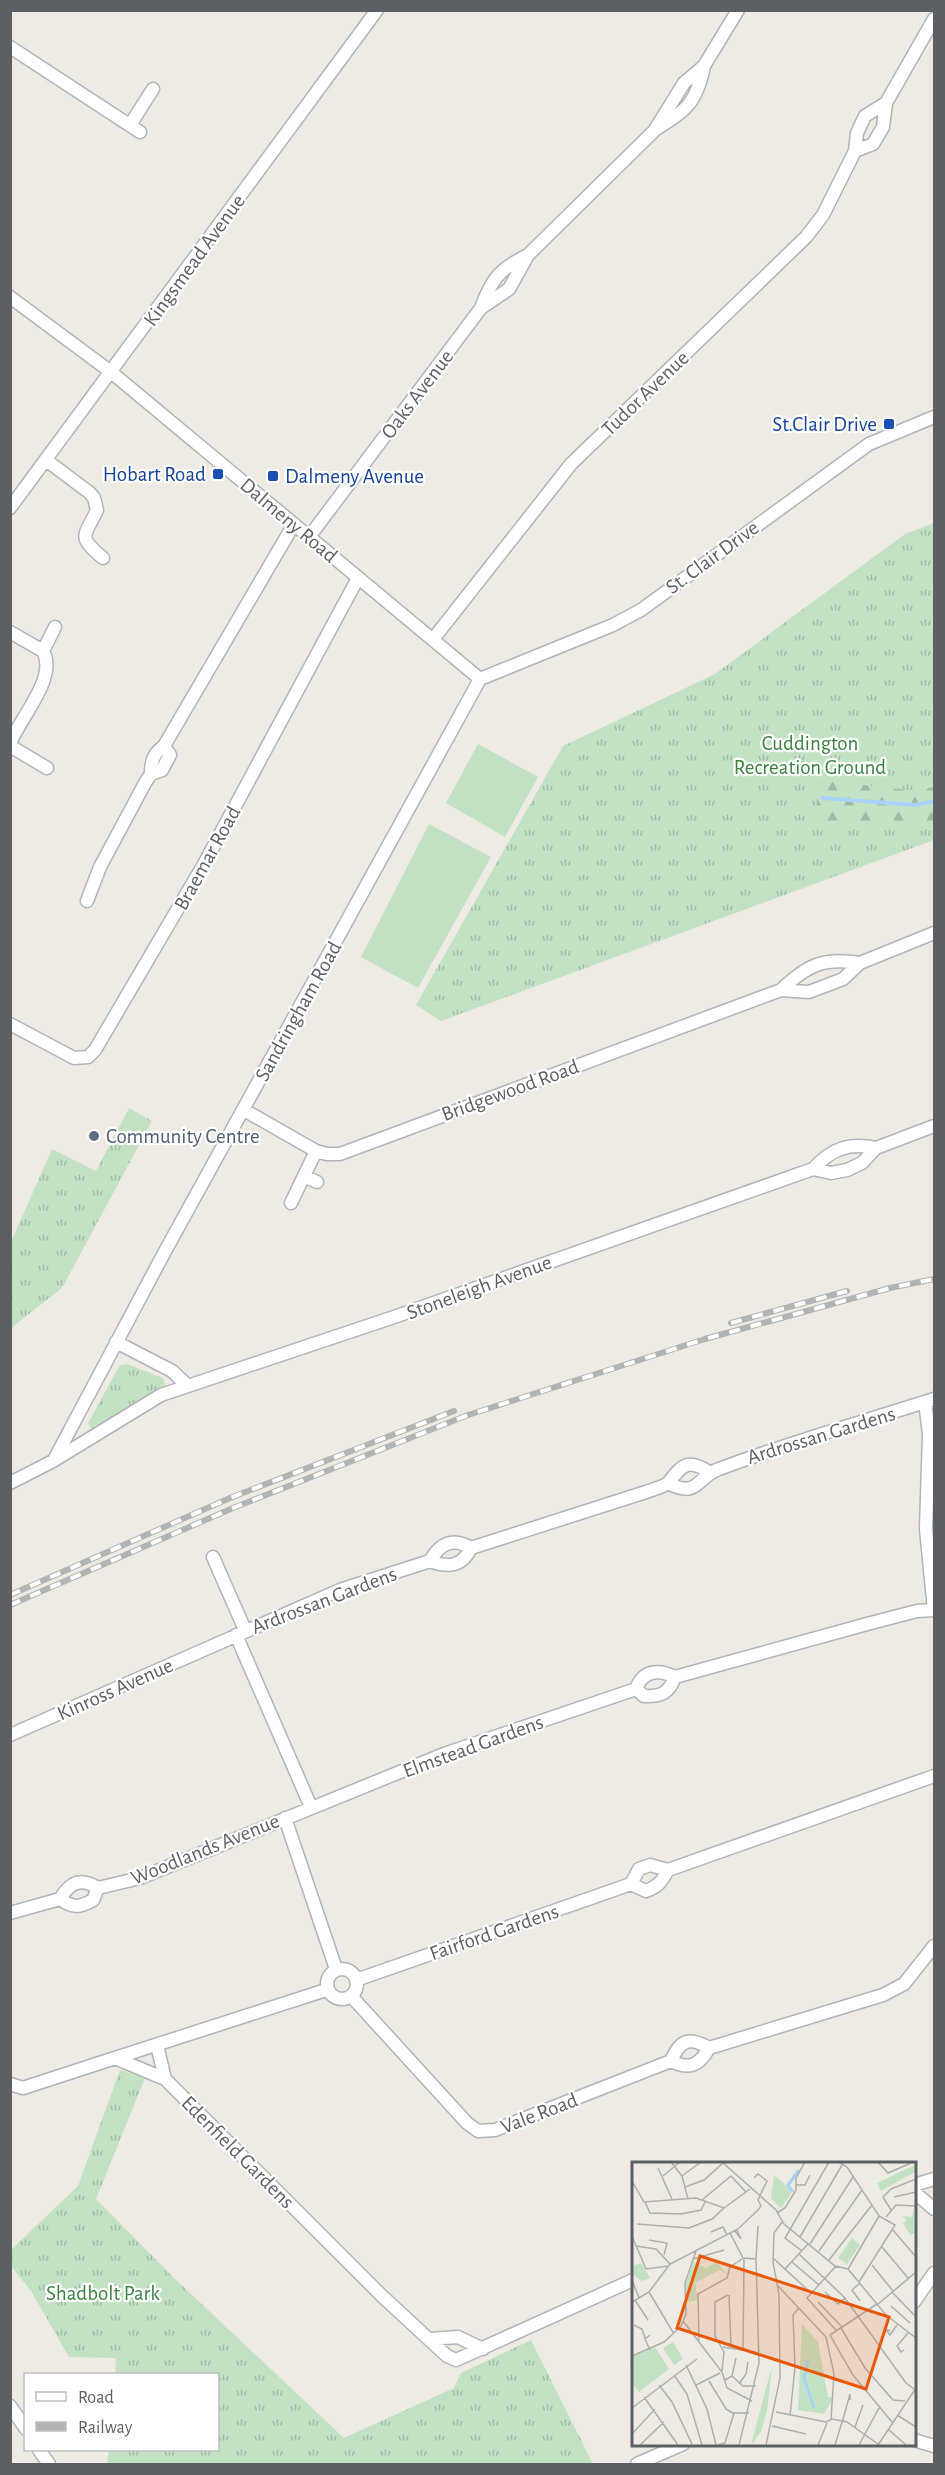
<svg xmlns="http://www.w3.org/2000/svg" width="945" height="2475" font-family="'Alegreya Sans',sans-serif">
  <defs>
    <pattern id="grass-tufts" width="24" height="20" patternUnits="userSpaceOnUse" patternTransform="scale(1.5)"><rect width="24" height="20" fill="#c3e2c4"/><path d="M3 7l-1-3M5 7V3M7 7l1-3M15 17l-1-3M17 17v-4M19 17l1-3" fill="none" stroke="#a2baa3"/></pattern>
    <pattern id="forest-firs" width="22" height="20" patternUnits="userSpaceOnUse" patternTransform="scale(1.5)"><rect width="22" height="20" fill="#c3e2c4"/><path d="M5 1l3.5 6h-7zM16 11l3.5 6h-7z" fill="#a2baa3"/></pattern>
  </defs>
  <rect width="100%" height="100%" fill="#edebe4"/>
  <!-- grass -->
  <path fill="url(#grass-tufts)" d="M 934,523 L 934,840 L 441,1021 L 416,1005 L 563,746 L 715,674 L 905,534 Z
    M 129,1108 L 152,1121 L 62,1288 L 11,1328 L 11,1242 L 52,1149 L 96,1171 Z
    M 127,1364 L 163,1378 L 165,1384 L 162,1390 L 95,1429 L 90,1427 L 88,1423 L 120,1365 Z
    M 120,2070 L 145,2078 L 96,2199 L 175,2279 L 344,2438 L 454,2388 L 461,2373 L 531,2340 L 593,2464 L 107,2464 L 109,2450 L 218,2450 L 218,2374 L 115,2374 L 116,2358 L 69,2357 L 31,2291 L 11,2266 L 11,2250 L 78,2186 Z"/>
  <!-- forest -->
  <path fill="url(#forest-firs)" d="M 818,780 L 917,791 L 934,787 L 934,821 L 816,821 Z"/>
  <!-- garden -->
  <path fill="#c3e2c4" d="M 478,744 L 538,777 L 505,837 L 446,803 Z
    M 429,824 L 491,857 L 418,988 L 361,957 Z"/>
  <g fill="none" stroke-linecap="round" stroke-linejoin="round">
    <!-- stream -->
    <path stroke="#aad2f7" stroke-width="4" d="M 822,798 L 915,805 L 934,801"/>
    <!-- minor casing -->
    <g stroke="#b1b4b8" stroke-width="15">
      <path id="minor" d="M 10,47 L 140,132
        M 130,125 L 153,89
        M 656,128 L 684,83 L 704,66 L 738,10
        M 855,151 L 873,144 L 883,127 L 886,103 L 934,19
        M 10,297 L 111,372 L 480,679
        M 481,308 L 509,289 L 528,255 L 656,129 C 687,111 697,101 704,66
        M 46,460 L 90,493 L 94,498 L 97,510 C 85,536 76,536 103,558
        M 10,508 L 377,10
        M 309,537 L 481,308 C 492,278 500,269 528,255
        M 10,632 L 43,651 C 58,678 20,717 10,744
        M 434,638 L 571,464 L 806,237 L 823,215 L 855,151 L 857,133 L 865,116 L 886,103
        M 43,651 L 55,627
        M 480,679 L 613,625 L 641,610 L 869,444 L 934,417
        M 10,746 L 47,768
        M 151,774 C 151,761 153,754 164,746 L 294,524
        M 87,901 L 100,867 L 145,783 L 151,774 L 162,770 L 170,755 L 164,746
        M 781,990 L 809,992 L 843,979 L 860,963 L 934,933
        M 10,1024 L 74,1058 L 88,1057 L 95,1050 L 204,864 L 358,578
        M 244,1110 L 316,1151 L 327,1154 L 340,1154 L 781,990 C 807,965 824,957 860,963
        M 813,1169 L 831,1173 L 847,1170 L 862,1163 L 876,1148 L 934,1126
        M 306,1177 L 317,1182
        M 291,1203 L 316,1151
        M 116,1342 L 172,1371 L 188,1386
        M 925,1402 L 929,1434 L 926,1529 L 934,1610
        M 54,1460 L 163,1255 L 480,679
        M 10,1483 L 53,1461 L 161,1395 L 394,1317 L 813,1169 C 831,1149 849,1142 876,1148
        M 668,1483 C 699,1499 696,1477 719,1469 C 790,1442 863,1422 934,1399
        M 213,1557 L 245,1630
        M 430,1561 C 440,1543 453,1537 471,1548
        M 236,1635 L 311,1807
        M 636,1689 L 644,1696 C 661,1697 669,1693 675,1677
        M 10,1735 L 340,1590 L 430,1561 C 448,1568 462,1567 471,1548 L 646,1492 C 653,1489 665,1487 669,1482 C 682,1465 688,1458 709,1472
        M 285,1818 L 336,1969
        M 631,1884 L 639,1869 L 650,1865 L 668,1870 L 934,1776
        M 60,1899 C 73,1908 79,1908 93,1900 L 98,1888
        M 10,1913 L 60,1899 C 70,1882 81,1877 98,1888 L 140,1878 L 444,1754 L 636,1689 C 643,1670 658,1669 675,1677 L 867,1624 L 917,1611 L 934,1610
        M327 1984a15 15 0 1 1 30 0a15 15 0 1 1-30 0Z
        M 356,1980 L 631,1884 L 646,1891 C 659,1886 662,1881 668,1870
        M 352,1997 L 467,2123 L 478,2131 L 495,2130 L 671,2061 C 680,2040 689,2036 709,2048
        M 157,2045 L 165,2079
        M 115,2058 L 326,1990
        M 671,2061 C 689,2070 699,2066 709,2048 L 883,1995 L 904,1984 L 934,1946
        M 10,2084 L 23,2088 L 115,2058 L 165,2079 L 382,2296 L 447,2356 L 456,2360 L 633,2280
        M 914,2185 L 934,2179
        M 914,2192 L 934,2209
        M 914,2302 L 934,2273
        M 429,2339 L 458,2337 L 483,2349
        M 10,2406 L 26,2429
        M 914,2440 L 934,2446
        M 39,2450 L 49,2464
        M 637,2464 L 683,2444"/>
    </g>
    <!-- minor -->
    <use href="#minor" stroke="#fff" stroke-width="12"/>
    <!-- rail casing -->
    <g stroke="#b2b3b3" stroke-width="6">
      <path id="rail" d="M 731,1323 L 847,1291
        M 10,1595 L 230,1498 L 454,1411
        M 10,1605 L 233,1508 L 468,1415 L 705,1339 L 890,1288 L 934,1279"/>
    </g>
    <!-- rail -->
    <use href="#rail" stroke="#fff" stroke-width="4" stroke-dasharray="11" stroke-linecap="butt"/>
  </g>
  <!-- markers -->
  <g fill="#1a4fb4" stroke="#fff" stroke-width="2">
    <rect x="883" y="418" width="12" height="12" rx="3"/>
    <rect x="212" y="468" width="12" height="12" rx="3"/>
    <rect x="267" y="470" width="12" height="12" rx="3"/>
  </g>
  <circle fill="#5c6f8a" stroke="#fff" stroke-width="2" cx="94" cy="1136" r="6"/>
  <g text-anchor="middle" stroke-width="4.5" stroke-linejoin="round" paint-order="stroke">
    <!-- street labels -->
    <g font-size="21" fill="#5c5f63" stroke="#fff">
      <text transform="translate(194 260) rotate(-54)" y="7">Kingsmead Avenue</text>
      <text transform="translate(645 393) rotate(-44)" y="7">Tudor Avenue</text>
      <text transform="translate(417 394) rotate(-53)" y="7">Oaks Avenue</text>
      <text transform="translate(289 520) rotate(40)" y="7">Dalmeny Road</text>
      <text transform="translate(712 557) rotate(-36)" y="7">St. Clair Drive</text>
      <text transform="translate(207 858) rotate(-61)" y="7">Braemar Road</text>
      <text transform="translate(298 1011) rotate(-61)" y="7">Sandringham Road</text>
      <text transform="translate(510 1090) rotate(-20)" y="7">Bridgewood Road</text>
      <text transform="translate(479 1287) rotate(-20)" y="7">Stoneleigh Avenue</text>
      <text transform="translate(821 1435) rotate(-17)" y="7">Ardrossan Gardens</text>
      <text transform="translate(324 1600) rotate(-21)" y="7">Ardrossan Gardens</text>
      <text transform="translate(115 1689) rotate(-24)" y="7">Kinross Avenue</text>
      <text transform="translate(473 1746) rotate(-20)" y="7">Elmstead Gardens</text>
      <text transform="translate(205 1849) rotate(-22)" y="7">Woodlands Avenue</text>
      <text transform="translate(494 1932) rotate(-19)" y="7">Fairford Gardens</text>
      <text transform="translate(539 2113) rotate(-21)" y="7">Vale Road</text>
      <text transform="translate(238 2152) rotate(45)" y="7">Edenfield Gardens</text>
    </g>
    <!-- transit labels -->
    <g font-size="21" fill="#164399" stroke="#fff" text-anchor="end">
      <text x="877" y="431">St.Clair Drive</text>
      <text x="206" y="481">Hobart Road</text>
      <text x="285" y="483" text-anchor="start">Dalmeny Avenue</text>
    </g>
    <!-- park labels -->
    <g font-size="21" fill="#3d8143" stroke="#fff">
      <text x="810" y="750">Cuddington<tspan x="810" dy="24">Recreation Ground</tspan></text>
      <text x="103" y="2300">Shadbolt Park</text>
    </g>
    <!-- service labels -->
    <g font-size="21" fill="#4e5e75" stroke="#fff" text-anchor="start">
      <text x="106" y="1143">Community Centre</text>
    </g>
  </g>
  <!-- overview -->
  <g transform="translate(632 2162)">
    <rect width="284" height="284" fill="#edebe4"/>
    <path d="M 142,13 L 158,27 L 159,32 L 149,46 L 139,37 ZM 282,45 L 283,71 L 278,73 L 271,61 L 275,58 L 270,54 L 280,55 ZM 61,100 L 74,106 L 85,100 L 96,113 L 87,108 L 63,121 L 66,138 L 54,140 L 53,122 ZM 9,101 L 18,116 L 9,119 L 1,112 L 0,104 ZM 170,162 L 186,180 L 196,235 L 202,235 L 192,252 L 166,248 ZM 41,180 L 51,197 L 42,203 L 31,186 ZM 23,185 L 37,207 L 7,230 L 0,222 L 0,195 Z" fill="#c3e2c4"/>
    <path d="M 140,204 L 135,249 L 129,270 L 119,283 Z" fill="#c3e2c4"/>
    <path d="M 220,76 L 228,83 L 215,102 L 206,96 Z" fill="#c3e2c4"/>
    <path d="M 283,3 L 283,10 L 249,29 L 245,21 ZM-2 203a8 8 0 1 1 16 0a8 8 0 1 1-16 0Z" fill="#c3e2c4"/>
    <path fill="none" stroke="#aad2f7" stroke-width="3" d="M 161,30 L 156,23 L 167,8M 176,198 L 172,216 L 182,246"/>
    <path fill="none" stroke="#afafac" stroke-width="1.5" d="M 39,0 L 50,14 L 56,37M 90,0 L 144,48 L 152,62 L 203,104 L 216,107 L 254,153 L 284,176M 207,0 L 215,5 L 247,54 L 263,63 L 227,120M 246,0 L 256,11 L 279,1M 26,6 L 40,37M 31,14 L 48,0M 50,14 L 69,0M 0,19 L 12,40 L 64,36 L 92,46 L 118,27M 164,23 L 173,23 L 178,13M 53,25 L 72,18 L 91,1M 262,35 L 284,30M 70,38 L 99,14 L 114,30M 13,40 L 18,51 L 49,52 L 69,48 L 73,40M 259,48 L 251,35 L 259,27 L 284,17M 145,51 L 153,46 L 164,28 L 164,16 L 173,0M 254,55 L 264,43 L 284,44M 5,62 L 57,66 L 80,57 L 92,46M 261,68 L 284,95M 103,69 L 109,77 L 105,68M 79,70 L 91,65 L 95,73M 98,71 L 112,98 L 111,187M 0,74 L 14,107 L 37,104M 168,75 L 210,3M 17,78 L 35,81 L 32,93M 178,82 L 221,15M 4,84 L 24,87 L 38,102M 250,85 L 276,116M 170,89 L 153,76 L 197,0M 187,89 L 230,28M 167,92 L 213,136 L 274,221 L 282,227M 124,96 L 126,64M 141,96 L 179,131M 61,97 L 92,88M 197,98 L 240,43M 160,100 L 187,123M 240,103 L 261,129M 204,104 L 175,136 L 204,168M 153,107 L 176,82M 216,107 L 247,54M 0,118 L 7,136M 146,124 L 194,175M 17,130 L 38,102 L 106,67 L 126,48 L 129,44 L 126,38 L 135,19 L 126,12 L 122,16M 17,130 L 42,172M 193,130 L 206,142 L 213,136M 260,130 L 284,155M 97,133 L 99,184M 3,138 L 16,158M 228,139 L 220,128 L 228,121M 0,140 L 17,130M 186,140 L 210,165M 245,143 L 284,110M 259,144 L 278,161M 51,159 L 90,210 L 95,226 L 120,239M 2,163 L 10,167 L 13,176M 209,166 L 233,206 L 261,238 L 273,239M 258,169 L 253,167 L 258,173 L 265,163M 198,173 L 221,213 L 260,260M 198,173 L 245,142M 194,175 L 202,212 L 199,257M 67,179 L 66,132 L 95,116 L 98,105 L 110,97M 91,185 L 127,191M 18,188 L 13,177 L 18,173M 272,188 L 269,190 L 265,184 L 276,171M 0,194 L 32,180 L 49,164 L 54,152 L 53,121 L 64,89M 54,203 L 75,247 L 84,283M 90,209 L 92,190 L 83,174 L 83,140 L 96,133M 42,213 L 55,232 L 70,283M 100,214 L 104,196M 93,218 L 100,214 L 111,224 L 124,224M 77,219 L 94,247 L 102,252M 107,222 L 114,212 L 116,200M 27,223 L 40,240 L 60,282M 64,223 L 88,211M 12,235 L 46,283M 0,246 L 65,197M 144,250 L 194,260 L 200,257 L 215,260 L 246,282M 265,253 L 284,265M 158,254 L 163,205 L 161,153 L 167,146M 210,261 L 218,232 L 218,238M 140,264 L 174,272M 223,265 L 231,243M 256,267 L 274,283M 0,272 L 23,247M 8,283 L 32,260M 86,283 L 93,281 L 102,251 L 117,251M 107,283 L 127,201 L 124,97 L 111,96M 134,283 L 148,216 L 147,133 L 141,100 L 142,71 L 150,60M 186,283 L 195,261M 203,283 L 210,260M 227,283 L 248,244M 246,283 L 284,226"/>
    <path fill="#e8590c" fill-opacity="0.15" stroke="#e8590c" stroke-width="3" d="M 68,94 L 257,155 L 234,227 L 45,166 Z"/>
    <rect width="284" height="284" fill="none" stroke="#5c5f63" stroke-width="3"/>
  </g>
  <!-- border -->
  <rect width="945" height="2475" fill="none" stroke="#5c5f63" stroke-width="24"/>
  <!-- legend -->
  <rect x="24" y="2373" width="195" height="78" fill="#ffffff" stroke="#bebfc1" stroke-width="1.5"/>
  <rect x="36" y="2392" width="30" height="9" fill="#ffffff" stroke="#bebfc1" stroke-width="1.5"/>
  <text x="78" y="2403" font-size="18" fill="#5c5f63">Road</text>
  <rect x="36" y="2422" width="30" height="9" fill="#b2b3b3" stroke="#bebfc1" stroke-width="1.5"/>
  <text x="78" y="2433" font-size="18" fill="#5c5f63">Railway</text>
</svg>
